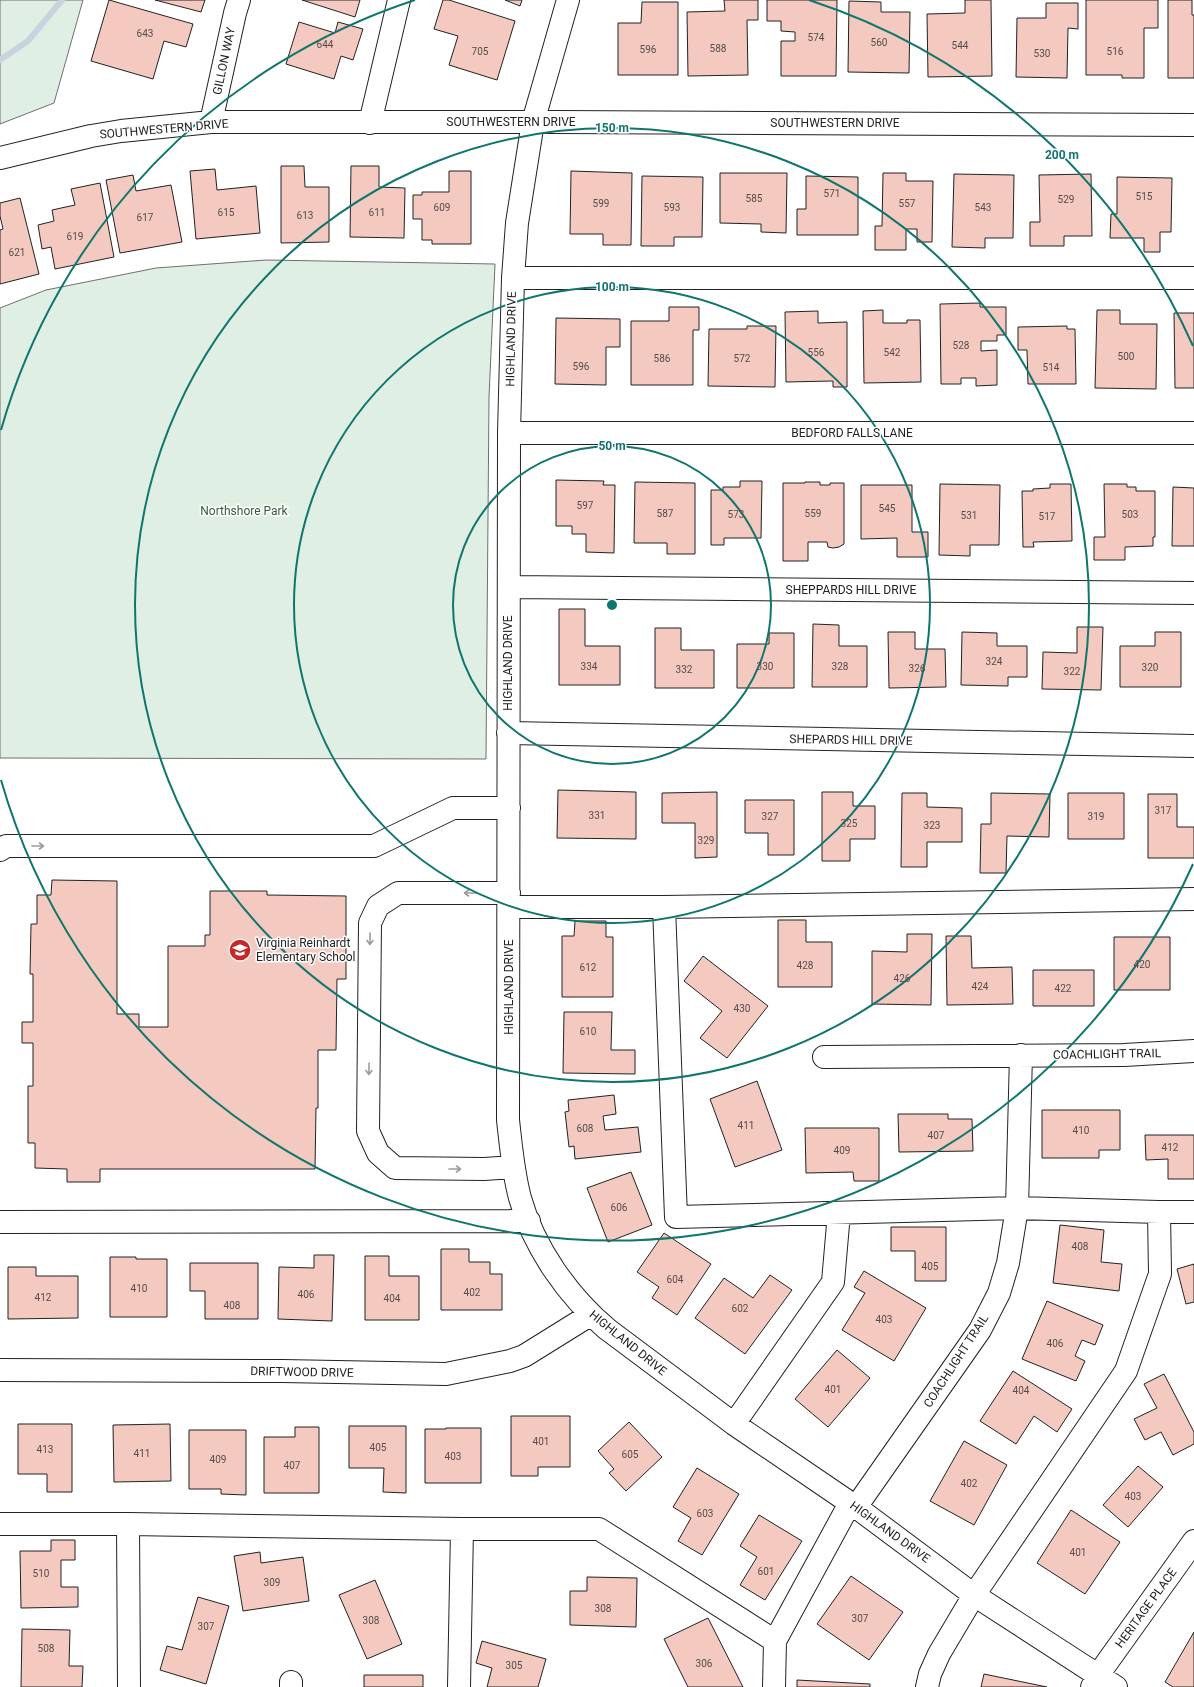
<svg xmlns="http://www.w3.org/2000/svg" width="1194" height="1687" font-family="Roboto,sans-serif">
  <rect width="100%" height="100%" fill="#fff"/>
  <!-- green -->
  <path fill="#e0efe3" stroke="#6f6f6f" d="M 0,0 L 83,0 L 54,103 L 0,124 Z
    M 266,260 L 495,264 L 489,397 L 486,759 L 0,758 L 0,308 L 46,290 L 156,268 Z"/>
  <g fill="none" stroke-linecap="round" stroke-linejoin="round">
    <!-- stream -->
    <path stroke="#c7d3dd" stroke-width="6" d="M 0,60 L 28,41 L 62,0"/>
  </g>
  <!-- building -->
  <path fill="#f3c9c0" stroke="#222" d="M 109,0 L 193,24 L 186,47 L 164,41 L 153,79 L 91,61 Z
    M 155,0 L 205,0 L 201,12 Z
    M 302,0 L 360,0 L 355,17 Z
    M 443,0 L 449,0 L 515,21 L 497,80 L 449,65 L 458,36 L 434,29 Z
    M 505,0 L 522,0 L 520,6 Z
    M 724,0 L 758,0 L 758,20 L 747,20 L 748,75 L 688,76 L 687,12 L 725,11 Z
    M 767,0 L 837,0 L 836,76 L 781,76 L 781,41 L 795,41 L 795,32 L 781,31 L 781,21 L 767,21 Z
    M 965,0 L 991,0 L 992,76 L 928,77 L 927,14 L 965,13 Z
    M 1086,0 L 1158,0 L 1158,28 L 1144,28 L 1144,78 L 1122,78 L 1122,75 L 1086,75 Z
    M 1168,0 L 1192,0 L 1192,15 L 1194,15 L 1194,78 L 1168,78 Z
    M 849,1 L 881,2 L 881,12 L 910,12 L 909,73 L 848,72 Z
    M 642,2 L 678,2 L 678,75 L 618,75 L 618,23 L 641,23 Z
    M 1046,3 L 1078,3 L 1078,29 L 1068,28 L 1067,78 L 1016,77 L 1017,18 L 1046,18 Z
    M 299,22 L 335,33 L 338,22 L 363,29 L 353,60 L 341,56 L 334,79 L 286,64 Z
    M 281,166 L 304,166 L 305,187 L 329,187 L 329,242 L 281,243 Z
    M 351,166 L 379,166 L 379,187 L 405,188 L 404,238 L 350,237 Z
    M 215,169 L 217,190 L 256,186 L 260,233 L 196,239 L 190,171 Z
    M 449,171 L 471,171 L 471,244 L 432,244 L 432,240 L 422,240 L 422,219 L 413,219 L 413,195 L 422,195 L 422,192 L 449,192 Z
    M 571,171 L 632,173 L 631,245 L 603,245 L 603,234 L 570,234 Z
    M 720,173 L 787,173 L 786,233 L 761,232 L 761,224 L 720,223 Z
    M 883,173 L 906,173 L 906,181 L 933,181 L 932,242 L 917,242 L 917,229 L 906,229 L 906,250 L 875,250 L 875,226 L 882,226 Z
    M 954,174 L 1014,175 L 1013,238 L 985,238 L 985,248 L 952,247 Z
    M 1091,174 L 1092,236 L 1064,236 L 1064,246 L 1030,246 L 1030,222 L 1040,222 L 1039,175 Z
    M 133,175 L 136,191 L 171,185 L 182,242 L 120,253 L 106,180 Z
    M 642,176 L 703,177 L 702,237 L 674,237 L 674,246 L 641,246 Z
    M 806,176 L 858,177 L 858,235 L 797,235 L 797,209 L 806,209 Z
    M 1117,177 L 1172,178 L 1171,232 L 1160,232 L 1160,252 L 1144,252 L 1144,238 L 1110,238 L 1111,214 L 1117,214 Z
    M 100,183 L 114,257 L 55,269 L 51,247 L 42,249 L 38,225 L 54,221 L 52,210 L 75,205 L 71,189 Z
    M 20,198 L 39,274 L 0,284 L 0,230 L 3,229 L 0,216 L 0,203 Z
    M 980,303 L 980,307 L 1006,307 L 1006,335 L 997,335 L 997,341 L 981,341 L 981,351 L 997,350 L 997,385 L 976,386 L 976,378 L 961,378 L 961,384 L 941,384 L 940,304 Z
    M 669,307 L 699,307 L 699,330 L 693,330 L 693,385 L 631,385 L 631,321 L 669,321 Z
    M 883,310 L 883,323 L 907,323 L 907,320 L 920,320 L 921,382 L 864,383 L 863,311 Z
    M 1097,310 L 1120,310 L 1120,324 L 1157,324 L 1156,389 L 1095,388 Z
    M 818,311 L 818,323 L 847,322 L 847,387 L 833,387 L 833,381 L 786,382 L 785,312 Z
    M 1174,313 L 1194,313 L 1194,388 L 1175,388 Z
    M 556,318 L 620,319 L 620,347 L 606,347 L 606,385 L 555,384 Z
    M 747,326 L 776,326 L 775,387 L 708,386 L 709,329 L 747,329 Z
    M 1067,326 L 1067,329 L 1075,329 L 1076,384 L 1028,384 L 1027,350 L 1018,350 L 1018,327 Z
    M 556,480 L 604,481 L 603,485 L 615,485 L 614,553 L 586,552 L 586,534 L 572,534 L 572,526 L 556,526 Z
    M 740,481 L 762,481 L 761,538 L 724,538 L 724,545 L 711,545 L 711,490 L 723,490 L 723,487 L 740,487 Z
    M 635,482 L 695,483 L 695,554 L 667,554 L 667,543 L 634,543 Z
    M 805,482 L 820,482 L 820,485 L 830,485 L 830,483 L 844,483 L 844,544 L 839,547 L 833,548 L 828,547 L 827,542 L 808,542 L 808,561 L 783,561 L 783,483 L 805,483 Z
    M 940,484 L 1000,485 L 999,545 L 970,545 L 970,556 L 939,555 Z
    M 1050,484 L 1071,484 L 1072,541 L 1033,542 L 1034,547 L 1023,547 L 1022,491 L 1033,491 L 1033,489 L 1050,488 Z
    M 1104,484 L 1127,484 L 1127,487 L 1136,487 L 1136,491 L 1155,491 L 1155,537 L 1153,537 L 1153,546 L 1125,547 L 1125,560 L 1094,560 L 1094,537 L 1105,537 Z
    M 861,485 L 912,485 L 912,532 L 928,532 L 928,557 L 897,557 L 897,538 L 861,539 Z
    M 1173,487 L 1194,488 L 1194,546 L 1172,546 Z
    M 559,609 L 585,609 L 585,646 L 620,646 L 620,685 L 559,685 Z
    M 813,624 L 839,625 L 839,646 L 867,646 L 867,687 L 812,687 Z
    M 1077,627 L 1103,627 L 1101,690 L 1042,689 L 1043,652 L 1077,653 Z
    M 655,628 L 681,628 L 681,650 L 714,650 L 714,688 L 655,688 Z
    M 888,632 L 915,632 L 915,649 L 945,649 L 946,687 L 889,688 Z
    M 962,632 L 997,633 L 997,646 L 1027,646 L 1027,677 L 1008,677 L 1008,686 L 961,685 Z
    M 1155,632 L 1181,632 L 1181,687 L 1120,687 L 1120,646 L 1155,646 Z
    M 769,633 L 794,633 L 794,688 L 737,688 L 737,644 L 769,644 Z
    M 558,790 L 636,792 L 636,839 L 557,838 Z
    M 717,792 L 717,857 L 695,858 L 695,823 L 662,823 L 662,793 Z
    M 822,792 L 853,792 L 853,806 L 875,806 L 875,839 L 850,839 L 850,861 L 822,861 Z
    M 902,793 L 927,793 L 927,807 L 962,808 L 962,842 L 927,842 L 927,867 L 901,867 Z
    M 991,793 L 1050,794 L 1049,837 L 1007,836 L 1006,873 L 980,873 L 981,824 L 991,824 Z
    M 1068,793 L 1124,793 L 1124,839 L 1068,839 Z
    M 1148,794 L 1177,794 L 1177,827 L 1194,827 L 1194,858 L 1148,858 Z
    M 745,800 L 794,800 L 794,855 L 768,855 L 768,833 L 745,833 Z
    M 52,880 L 117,881 L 117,1014 L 139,1014 L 139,1027 L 168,1027 L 168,946 L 205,946 L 205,935 L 210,935 L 210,891 L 267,891 L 267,895 L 346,896 L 346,979 L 337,979 L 336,1050 L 318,1050 L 318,1108 L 316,1108 L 315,1169 L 100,1169 L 100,1182 L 67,1182 L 67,1169 L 35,1168 L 35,1143 L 28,1143 L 28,1086 L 33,1086 L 33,1043 L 22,1043 L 22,1022 L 33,1022 L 33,974 L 30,974 L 31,924 L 37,924 L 37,895 L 51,895 Z
    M 778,920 L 806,920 L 806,942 L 832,942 L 832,987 L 778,987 Z
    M 575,921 L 606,921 L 606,937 L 613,937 L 613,997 L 562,997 L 562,936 L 574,936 Z
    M 907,934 L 932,934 L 931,1005 L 872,1004 L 872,951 L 907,952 Z
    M 946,936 L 971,936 L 972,968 L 1012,967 L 1013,1004 L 947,1005 Z
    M 1114,937 L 1170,937 L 1170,990 L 1114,990 Z
    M 703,956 L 768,1006 L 727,1058 L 700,1038 L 722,1011 L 684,981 Z
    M 1033,970 L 1094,970 L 1094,1006 L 1033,1006 Z
    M 564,1012 L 612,1012 L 611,1050 L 635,1050 L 635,1074 L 563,1073 Z
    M 757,1081 L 782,1150 L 735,1167 L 710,1099 Z
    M 614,1095 L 616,1114 L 603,1116 L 605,1130 L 638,1127 L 641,1152 L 575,1159 L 574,1146 L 569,1147 L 565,1112 L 569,1111 L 568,1100 Z
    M 1042,1110 L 1120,1110 L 1120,1150 L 1099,1150 L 1099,1158 L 1042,1158 Z
    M 898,1114 L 948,1114 L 948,1119 L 972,1119 L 973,1151 L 899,1152 Z
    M 805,1128 L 879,1128 L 879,1181 L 854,1181 L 853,1172 L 806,1173 Z
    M 1145,1135 L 1194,1135 L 1194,1179 L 1168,1179 L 1168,1159 L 1146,1160 Z
    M 631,1172 L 652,1225 L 608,1242 L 587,1188 Z
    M 1060,1225 L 1104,1230 L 1101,1262 L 1122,1264 L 1119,1291 L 1053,1283 Z
    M 891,1227 L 946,1227 L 946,1281 L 915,1281 L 915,1251 L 891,1251 Z
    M 664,1233 L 711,1264 L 677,1315 L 652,1298 L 659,1287 L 637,1272 Z
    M 441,1249 L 469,1249 L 469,1262 L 490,1262 L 490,1274 L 502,1274 L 502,1310 L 441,1310 Z
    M 314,1255 L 334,1255 L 332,1321 L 278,1319 L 279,1267 L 314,1268 Z
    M 365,1256 L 389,1256 L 389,1276 L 419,1276 L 419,1320 L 365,1320 Z
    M 110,1257 L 136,1257 L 136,1259 L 167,1259 L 167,1317 L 110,1317 Z
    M 190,1263 L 258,1263 L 258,1319 L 205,1319 L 205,1291 L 190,1291 Z
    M 1194,1264 L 1194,1302 L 1186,1304 L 1177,1269 Z
    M 8,1267 L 36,1267 L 36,1276 L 78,1276 L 78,1318 L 8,1319 Z
    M 864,1271 L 926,1308 L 894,1361 L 842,1330 L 865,1293 L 854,1287 Z
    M 770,1275 L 792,1290 L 745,1354 L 695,1318 L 724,1278 L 753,1298 Z
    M 1047,1301 L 1103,1325 L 1095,1345 L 1082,1340 L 1075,1356 L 1085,1361 L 1076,1381 L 1022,1359 Z
    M 837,1350 L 870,1378 L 828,1427 L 795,1399 Z
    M 1013,1371 L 1072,1409 L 1057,1432 L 1034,1416 L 1016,1444 L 980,1421 Z
    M 1164,1374 L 1194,1432 L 1194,1444 L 1173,1455 L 1161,1432 L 1145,1440 L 1134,1419 L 1157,1408 L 1144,1384 Z
    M 511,1416 L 570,1416 L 570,1467 L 538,1467 L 538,1476 L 511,1476 Z
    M 629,1422 L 662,1457 L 626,1491 L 609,1473 L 614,1469 L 598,1451 Z
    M 18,1424 L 72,1424 L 72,1492 L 47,1492 L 47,1474 L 18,1474 Z
    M 170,1424 L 171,1481 L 114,1482 L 113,1425 Z
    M 349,1426 L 406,1426 L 406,1493 L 383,1492 L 384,1468 L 349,1468 Z
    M 295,1427 L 319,1427 L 319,1493 L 264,1493 L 264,1437 L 295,1437 Z
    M 446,1428 L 481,1428 L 481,1483 L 425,1483 L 425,1429 L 446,1429 Z
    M 189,1430 L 246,1430 L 246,1495 L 221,1494 L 221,1489 L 189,1489 Z
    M 964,1441 L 1007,1465 L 974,1525 L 930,1501 Z
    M 1138,1466 L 1163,1487 L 1128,1527 L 1103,1505 Z
    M 697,1468 L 739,1494 L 702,1555 L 678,1541 L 691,1518 L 673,1507 Z
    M 1071,1510 L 1120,1542 L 1085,1594 L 1037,1563 Z
    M 759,1515 L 802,1541 L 765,1600 L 740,1585 L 757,1557 L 740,1546 Z
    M 51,1540 L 75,1540 L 75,1560 L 61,1560 L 61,1587 L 78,1587 L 78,1607 L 21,1608 L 20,1551 L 51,1551 Z
    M 260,1552 L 261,1563 L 303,1557 L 309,1601 L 243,1611 L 234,1556 Z
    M 851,1576 L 903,1612 L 869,1660 L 817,1624 Z
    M 587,1577 L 637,1578 L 636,1627 L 570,1625 L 570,1591 L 587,1591 Z
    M 375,1580 L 402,1644 L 367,1659 L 339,1595 Z
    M 198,1597 L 229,1606 L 206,1684 L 160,1670 L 167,1646 L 182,1650 Z
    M 708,1618 L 743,1687 L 688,1687 L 664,1639 Z
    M 22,1629 L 70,1630 L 69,1666 L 83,1666 L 82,1687 L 21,1687 Z
    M 1194,1632 L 1194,1687 L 1173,1687 L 1165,1682 Z
    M 482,1641 L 546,1659 L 538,1687 L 487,1687 L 492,1668 L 476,1663 Z
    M 984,1674 L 1047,1687 L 981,1687 Z
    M 364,1675 L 423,1675 L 423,1687 L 364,1687 Z
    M 797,1680 L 870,1684 L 870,1687 L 797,1687 Z"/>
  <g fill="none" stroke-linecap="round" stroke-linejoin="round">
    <!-- minor casing -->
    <g stroke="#222" stroke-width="24">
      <path id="minor" d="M 568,0 L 533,122 L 517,223 L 513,278 L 509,433 L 508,1120 C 511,1146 513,1172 520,1198 C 534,1248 568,1296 607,1329 L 734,1424 L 856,1507 L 974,1595 L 1116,1687
        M 211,122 L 235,13 L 239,0
        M 370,123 L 399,0
        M 0,158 L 91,136 L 121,131 L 211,122 L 558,122 L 1194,125
        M 513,278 L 1194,278
        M 509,433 L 1194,433
        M 509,587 L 1194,593
        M 508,733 L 1194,746
        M 0,850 L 6,846 L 374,846 L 453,808 L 509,808
        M 509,893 L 398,893 L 378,906 L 370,923 L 368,1131 L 378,1153 L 395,1168 L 484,1169 L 513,1167
        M 509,907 L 664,907 L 676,1217 L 1017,1208 L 1159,1212
        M 664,907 L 1194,899
        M 824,1057 L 1124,1055 L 1194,1051
        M 0,1222 L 529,1221
        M 0,1370 L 282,1371 L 446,1374 L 510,1361 L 524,1356 L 590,1315
        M 734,1424 L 833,1282 L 839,1213
        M 856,1507 L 980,1330 L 999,1293 L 1008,1263 L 1017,1208 L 1021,1055
        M 0,1524 L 128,1524 L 129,1687
        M 128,1524 L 462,1529 L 599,1529 L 775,1641 L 850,1503
        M 291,1682 L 291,1687
        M 459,1687 L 462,1529
        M 774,1687 L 775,1641
        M 927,1687 L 930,1674 L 939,1654 L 974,1595 L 1126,1371 L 1160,1274 L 1159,1212 L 1194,1212
        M 1092,1687 L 1098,1675 L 1194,1541"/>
    </g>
    <!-- minor -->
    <use href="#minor" stroke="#fff" stroke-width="22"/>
  </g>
  <!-- one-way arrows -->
  <defs><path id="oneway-shaft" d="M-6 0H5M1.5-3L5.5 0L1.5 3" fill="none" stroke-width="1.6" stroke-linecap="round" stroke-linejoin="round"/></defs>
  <g stroke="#9c9c9c">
    <use href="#oneway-shaft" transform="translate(38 846)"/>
    <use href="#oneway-shaft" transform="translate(470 893) rotate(180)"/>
    <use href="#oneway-shaft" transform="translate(370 939) rotate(91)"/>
    <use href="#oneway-shaft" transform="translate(369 1069) rotate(91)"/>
    <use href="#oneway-shaft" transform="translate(455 1169)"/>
  </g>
  <!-- distance rings -->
  <g fill="none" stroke="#0f766e" stroke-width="2">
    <circle cx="612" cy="605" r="159"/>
    <circle cx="612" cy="605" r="318"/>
    <circle cx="612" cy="605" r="477"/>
    <path d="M1193 864A636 636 0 0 1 1 780M1 430A636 636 0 0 1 415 0M809 0A636 636 0 0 1 1193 346"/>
  </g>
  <!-- icons -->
  <defs>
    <g id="school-disc" transform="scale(1.15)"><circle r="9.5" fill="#c62828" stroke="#fff"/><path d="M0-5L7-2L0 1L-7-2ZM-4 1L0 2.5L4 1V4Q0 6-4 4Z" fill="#fff"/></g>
  </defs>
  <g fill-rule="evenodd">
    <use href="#school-disc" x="240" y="950"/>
  </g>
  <g text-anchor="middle" stroke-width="3" stroke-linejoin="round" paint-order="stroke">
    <!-- number labels -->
    <g font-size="10" fill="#564c4a">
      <text x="145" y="37">643</text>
      <text x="816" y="41">574</text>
      <text x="879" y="46">560</text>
      <text x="325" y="48">644</text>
      <text x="960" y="49">544</text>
      <text x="718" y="52">588</text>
      <text x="648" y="53">596</text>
      <text x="480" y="55">705</text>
      <text x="1115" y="55">516</text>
      <text x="1042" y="57">530</text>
      <text x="832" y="197">571</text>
      <text x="1144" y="200">515</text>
      <text x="754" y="202">585</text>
      <text x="1066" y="203">529</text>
      <text x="601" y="207">599</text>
      <text x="907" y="207">557</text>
      <text x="442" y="211">609</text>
      <text x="672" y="211">593</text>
      <text x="983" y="211">543</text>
      <text x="226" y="216">615</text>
      <text x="377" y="216">611</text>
      <text x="305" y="219">613</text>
      <text x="145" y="221">617</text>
      <text x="75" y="240">619</text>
      <text x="17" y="256">621</text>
      <text x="961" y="349">528</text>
      <text x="816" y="356">556</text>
      <text x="892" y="356">542</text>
      <text x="1126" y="360">500</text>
      <text x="662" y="362">586</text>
      <text x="742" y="362">572</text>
      <text x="581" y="370">596</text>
      <text x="1051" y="371">514</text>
      <text x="585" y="509">597</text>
      <text x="887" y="512">545</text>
      <text x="665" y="517">587</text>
      <text x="813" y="517">559</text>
      <text x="736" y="518">573</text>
      <text x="1130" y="518">503</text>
      <text x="969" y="519">531</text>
      <text x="1047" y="520">517</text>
      <text x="994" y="665">324</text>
      <text x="589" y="670">334</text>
      <text x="765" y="670">330</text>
      <text x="840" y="670">328</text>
      <text x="1150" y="671">320</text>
      <text x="917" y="672">326</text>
      <text x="684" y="673">332</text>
      <text x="1072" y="675">322</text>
      <text x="1163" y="814">317</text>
      <text x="597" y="819">331</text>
      <text x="770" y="820">327</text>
      <text x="1096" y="820">319</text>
      <text x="849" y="827">325</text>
      <text x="932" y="829">323</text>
      <text x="706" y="844">329</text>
      <text x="1142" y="968">420</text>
      <text x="805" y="969">428</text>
      <text x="588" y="971">612</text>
      <text x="902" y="982">426</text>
      <text x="980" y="990">424</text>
      <text x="1063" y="992">422</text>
      <text x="742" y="1012">430</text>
      <text x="588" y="1035">610</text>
      <text x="746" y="1129">411</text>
      <text x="585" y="1132">608</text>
      <text x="1081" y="1134">410</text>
      <text x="936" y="1139">407</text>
      <text x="1170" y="1151">412</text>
      <text x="842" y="1154">409</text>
      <text x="619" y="1211">606</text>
      <text x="1080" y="1250">408</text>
      <text x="930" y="1270">405</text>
      <text x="675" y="1283">604</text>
      <text x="139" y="1292">410</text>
      <text x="472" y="1296">402</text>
      <text x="306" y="1298">406</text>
      <text x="43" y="1301">412</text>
      <text x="392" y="1302">404</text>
      <text x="232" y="1309">408</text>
      <text x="740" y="1312">602</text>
      <text x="884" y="1323">403</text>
      <text x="1055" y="1347">406</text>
      <text x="833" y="1393">401</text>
      <text x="1021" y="1394">404</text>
      <text x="541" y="1445">401</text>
      <text x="378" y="1451">405</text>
      <text x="45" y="1453">413</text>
      <text x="142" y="1457">411</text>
      <text x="630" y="1458">605</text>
      <text x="453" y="1460">403</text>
      <text x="218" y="1463">409</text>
      <text x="292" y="1469">407</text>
      <text x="969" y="1487">402</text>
      <text x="1133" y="1500">403</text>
      <text x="705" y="1517">603</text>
      <text x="1078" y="1556">401</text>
      <text x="766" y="1575">601</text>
      <text x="41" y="1577">510</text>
      <text x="272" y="1586">309</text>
      <text x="603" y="1612">308</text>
      <text x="860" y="1622">307</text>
      <text x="371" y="1624">308</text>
      <text x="206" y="1630">307</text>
      <text x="46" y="1652">508</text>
      <text x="704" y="1667">306</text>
      <text x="514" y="1669">305</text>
    </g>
    <!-- street labels -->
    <g font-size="12" fill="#222" stroke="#fff">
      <text transform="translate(224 61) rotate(-78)" y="4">GILLON WAY</text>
      <text x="511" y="126">SOUTHWESTERN DRIVE</text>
      <text x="835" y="127">SOUTHWESTERN DRIVE</text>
      <text transform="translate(164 129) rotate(-5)" y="4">SOUTHWESTERN DRIVE</text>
      <text transform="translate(511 339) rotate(-89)" y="4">HIGHLAND DRIVE</text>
      <text x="852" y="437">BEDFORD FALLS LANE</text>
      <text x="851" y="594">SHEPPARDS HILL DRIVE</text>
      <text transform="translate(508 663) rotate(-90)" y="4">HIGHLAND DRIVE</text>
      <text transform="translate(851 740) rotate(1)" y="4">SHEPARDS HILL DRIVE</text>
      <text transform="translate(509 987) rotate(-90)" y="4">HIGHLAND DRIVE</text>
      <text transform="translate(1107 1054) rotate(-1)" y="4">COACHLIGHT TRAIL</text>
      <text transform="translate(628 1343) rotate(39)" y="4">HIGHLAND DRIVE</text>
      <text transform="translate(956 1361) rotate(-57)" y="4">COACHLIGHT TRAIL</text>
      <text transform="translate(302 1372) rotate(1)" y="4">DRIFTWOOD DRIVE</text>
      <text transform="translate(890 1532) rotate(36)" y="4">HIGHLAND DRIVE</text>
      <text transform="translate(1146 1608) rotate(-54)" y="4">HERITAGE PLACE</text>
    </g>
    <!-- park labels -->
    <g font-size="12" fill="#2f5e38" stroke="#fff">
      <text x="244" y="515">Northshore Park</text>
    </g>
    <!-- poi labels -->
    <g font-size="12" fill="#222" stroke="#fff" text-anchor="start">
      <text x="256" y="947">Virginia Reinhardt<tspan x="256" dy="14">Elementary School</tspan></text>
    </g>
  </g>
  <circle cx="612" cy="605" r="6" fill="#0f766e" stroke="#fff" stroke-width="2"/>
  <g font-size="12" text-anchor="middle" font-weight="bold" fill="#0f766e" stroke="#fff" stroke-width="3" stroke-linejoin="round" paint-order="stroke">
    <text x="612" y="132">150 m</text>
    <text x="1062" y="159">200 m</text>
    <text x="612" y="291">100 m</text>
    <text x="612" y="450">50 m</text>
  </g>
</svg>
